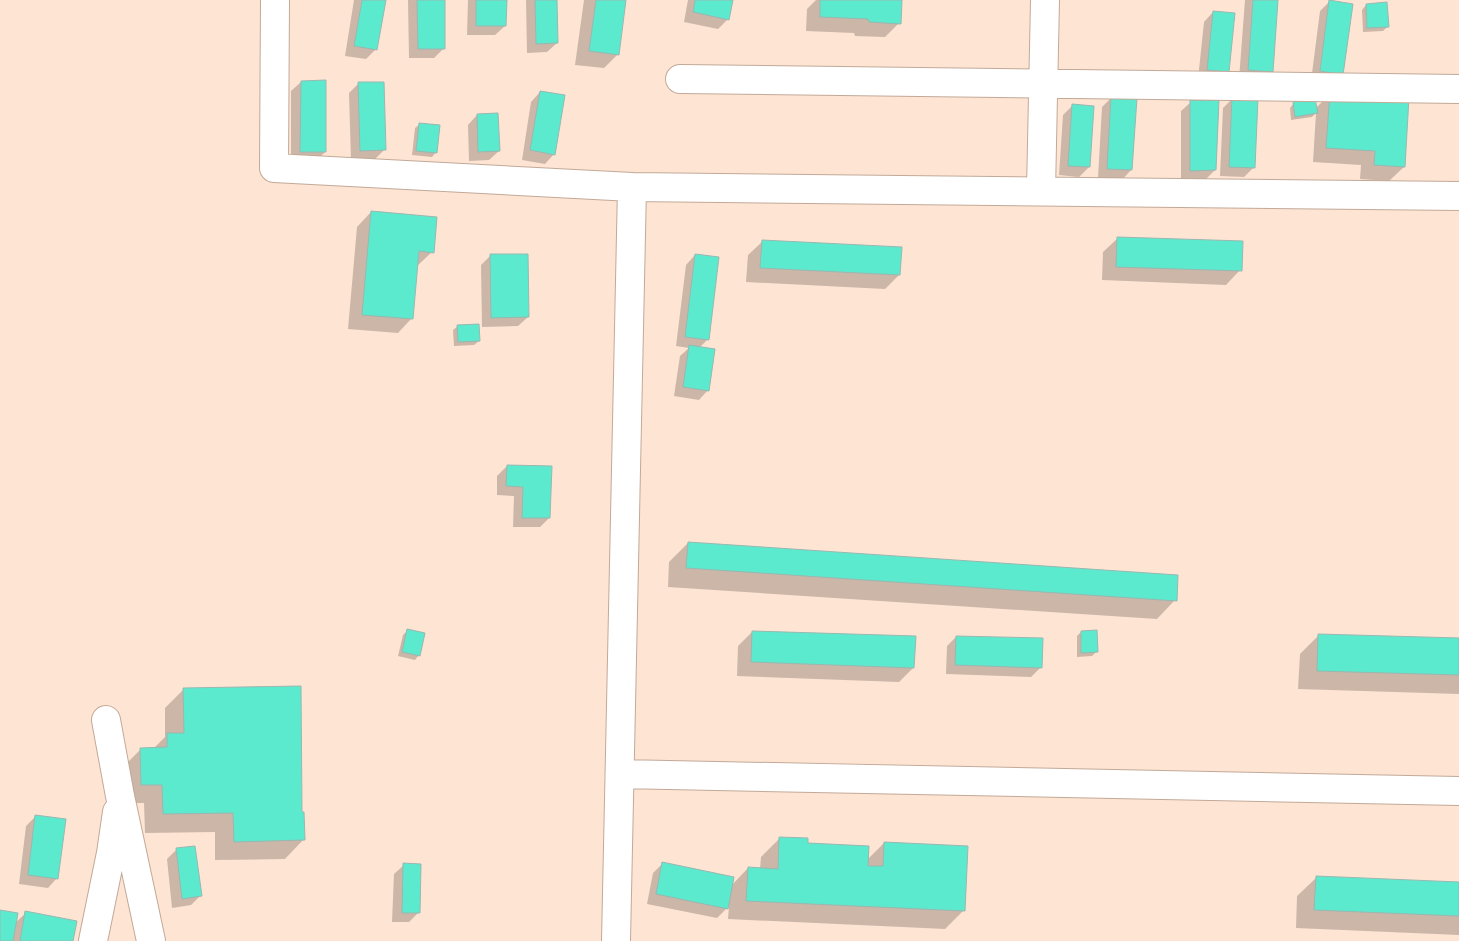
<svg xmlns="http://www.w3.org/2000/svg" width="1459" height="941" font-family="Merriweather,serif">
  <rect width="100%" height="100%" fill="#fee4d3"/>
  <!-- shadow -->
  <path fill="#0003" d="M 354,0 L 384,0 L 376,49 L 366,59 L 345,56 Z
    M 408,0 L 443,0 L 444,48 L 434,58 L 409,58 Z
    M 468,0 L 506,0 L 505,26 L 495,35 L 467,35 Z
    M 526,0 L 556,0 L 557,43 L 547,52 L 527,53 Z
    M 584,0 L 625,0 L 618,54 L 604,68 L 575,65 Z
    M 688,0 L 732,0 L 728,19 L 718,29 L 684,22 Z
    M 816,0 L 901,0 L 899,23 L 885,37 L 855,36 L 854,33 L 806,31 L 807,9 Z
    M 1245,0 L 1277,0 L 1272,71 L 1262,81 L 1239,79 Z
    M 1329,2 L 1342,74 L 1311,81 L 1320,11 Z
    M 1366,5 L 1388,26 L 1383,31 L 1363,32 L 1362,10 Z
    M 1213,12 L 1228,72 L 1218,81 L 1198,79 L 1204,22 Z
    M 301,82 L 325,152 L 315,162 L 291,162 L 291,91 Z
    M 359,83 L 384,150 L 375,159 L 351,160 L 349,93 Z
    M 540,92 L 554,154 L 545,164 L 522,160 L 531,102 Z
    M 1330,94 L 1404,167 L 1389,181 L 1360,179 L 1361,165 L 1313,162 L 1316,113 L 1312,117 L 1291,120 L 1290,108 L 1294,103 L 1316,108 Z
    M 1112,97 L 1131,170 L 1122,180 L 1098,178 L 1102,107 Z
    M 1232,99 L 1254,167 L 1244,177 L 1220,176 L 1223,108 Z
    M 1191,102 L 1215,170 L 1206,179 L 1181,180 L 1181,111 Z
    M 1072,106 L 1089,167 L 1079,177 L 1059,175 L 1063,115 Z
    M 477,115 L 499,151 L 489,160 L 469,161 L 468,125 Z
    M 420,124 L 436,152 L 432,157 L 412,155 L 415,128 Z
    M 371,212 L 432,252 L 417,266 L 412,318 L 398,333 L 348,329 L 357,227 Z
    M 1118,238 L 1240,270 L 1226,285 L 1102,280 L 1103,252 Z
    M 763,241 L 899,275 L 885,289 L 746,282 L 748,255 Z
    M 491,255 L 528,317 L 518,326 L 482,327 L 481,265 Z
    M 695,255 L 708,339 L 699,348 L 708,390 L 699,400 L 674,396 L 680,356 L 689,348 L 676,346 L 686,265 Z
    M 458,326 L 479,341 L 474,345 L 454,346 L 453,330 Z
    M 507,466 L 549,518 L 540,527 L 513,527 L 514,496 L 497,495 L 497,476 Z
    M 688,543 L 1175,600 L 1157,619 L 668,587 L 669,562 Z
    M 408,630 L 419,655 L 415,660 L 398,656 L 403,635 Z
    M 752,632 L 913,668 L 899,682 L 737,676 L 738,646 Z
    M 1081,632 L 1097,651 L 1092,656 L 1077,657 L 1077,636 Z
    M 1318,636 L 1459,640 L 1459,694 L 1298,689 L 1300,654 Z
    M 956,637 L 1041,667 L 1031,677 L 946,674 L 947,646 Z
    M 184,689 L 301,813 L 303,840 L 285,859 L 215,860 L 215,832 L 145,833 L 144,803 L 123,803 L 122,768 L 141,749 L 153,749 L 165,737 L 165,708 Z
    M 36,816 L 57,878 L 48,888 L 19,884 L 26,826 Z
    M 780,838 L 867,860 L 884,843 L 964,910 L 945,929 L 728,919 L 729,906 L 717,918 L 647,904 L 653,873 L 662,864 L 731,886 L 748,868 L 760,869 L 761,857 Z
    M 176,850 L 200,896 L 191,905 L 172,908 L 167,859 Z
    M 404,865 L 418,913 L 409,922 L 392,922 L 394,874 Z
    M 1316,878 L 1459,884 L 1459,935 L 1296,928 L 1297,896 Z
    M 0,911 L 15,923 L 26,913 L 72,941 L 0,941 Z"/>
  <!-- building -->
  <path fill="#5ceacf" stroke="#98b8b0" d="M 362,0 L 386,0 L 377,50 L 354,46 Z
    M 417,0 L 445,0 L 445,49 L 418,49 Z
    M 476,0 L 507,0 L 506,26 L 476,26 Z
    M 535,0 L 557,0 L 558,43 L 536,44 Z
    M 596,0 L 626,0 L 619,55 L 589,51 Z
    M 695,0 L 733,0 L 729,20 L 693,12 Z
    M 820,0 L 902,0 L 901,24 L 869,22 L 868,19 L 820,17 Z
    M 1253,0 L 1278,0 L 1273,72 L 1248,70 Z
    M 1329,0 L 1353,4 L 1343,75 L 1320,71 Z
    M 1387,2 L 1389,27 L 1367,28 L 1366,4 Z
    M 1213,11 L 1235,13 L 1229,72 L 1207,70 Z
    M 326,80 L 326,152 L 300,152 L 301,81 Z
    M 358,82 L 384,82 L 386,150 L 360,151 Z
    M 540,91 L 565,95 L 555,155 L 530,150 Z
    M 1330,92 L 1409,97 L 1405,167 L 1374,165 L 1375,151 L 1326,148 Z
    M 1111,96 L 1137,98 L 1132,170 L 1107,169 Z
    M 1232,97 L 1258,98 L 1255,168 L 1229,167 Z
    M 1315,99 L 1318,113 L 1295,117 L 1293,102 Z
    M 1190,100 L 1219,100 L 1216,170 L 1190,171 Z
    M 1072,104 L 1094,106 L 1090,167 L 1068,166 Z
    M 498,113 L 500,151 L 478,152 L 477,114 Z
    M 419,123 L 440,125 L 437,153 L 416,151 Z
    M 371,211 L 437,217 L 434,253 L 419,251 L 413,319 L 362,315 Z
    M 1117,237 L 1243,241 L 1242,271 L 1116,267 Z
    M 762,240 L 902,247 L 900,275 L 760,268 Z
    M 490,254 L 528,254 L 529,317 L 491,318 Z
    M 695,254 L 719,257 L 709,340 L 685,337 Z
    M 479,324 L 480,341 L 458,342 L 457,325 Z
    M 689,345 L 715,349 L 709,391 L 683,387 Z
    M 507,465 L 552,466 L 550,518 L 522,518 L 523,487 L 506,486 Z
    M 688,542 L 1178,575 L 1177,601 L 686,568 Z
    M 407,629 L 425,633 L 420,656 L 402,652 Z
    M 1097,630 L 1098,652 L 1081,653 L 1081,631 Z
    M 752,631 L 916,636 L 914,668 L 751,662 Z
    M 1318,634 L 1459,638 L 1459,675 L 1317,671 Z
    M 956,636 L 1043,638 L 1042,668 L 955,665 Z
    M 301,686 L 302,812 L 304,812 L 305,840 L 234,842 L 233,813 L 163,814 L 162,785 L 141,785 L 140,748 L 167,747 L 167,733 L 184,733 L 183,688 Z
    M 35,815 L 66,819 L 58,879 L 28,875 Z
    M 779,837 L 808,838 L 808,843 L 869,846 L 868,866 L 883,866 L 884,842 L 968,846 L 965,911 L 746,901 L 748,867 L 778,869 Z
    M 195,846 L 202,896 L 182,899 L 176,848 Z
    M 662,862 L 734,877 L 728,909 L 656,894 Z
    M 403,863 L 421,864 L 420,913 L 402,913 Z
    M 1316,876 L 1459,882 L 1459,916 L 1314,910 Z
    M 0,910 L 18,913 L 13,941 L 0,941 Z
    M 25,911 L 77,921 L 73,941 L 20,941 Z"/>
  <g fill="none" stroke-linecap="round" stroke-linejoin="round">
    <!-- minor casing -->
    <g stroke="#c2a998" stroke-width="30">
      <path id="minor" d="M 275,0 L 274,168 L 632,187
        M 680,79 L 1459,89
        M 1041,191 L 1045,0
        M 106,720 L 120,796 L 151,941
        M 620,774 L 1459,791
        M 93,941 L 111,853 L 117,812
        M 616,941 L 632,187 L 1459,196"/>
    </g>
    <!-- minor -->
    <use href="#minor" stroke="#fff" stroke-width="28"/>
  </g>
</svg>
